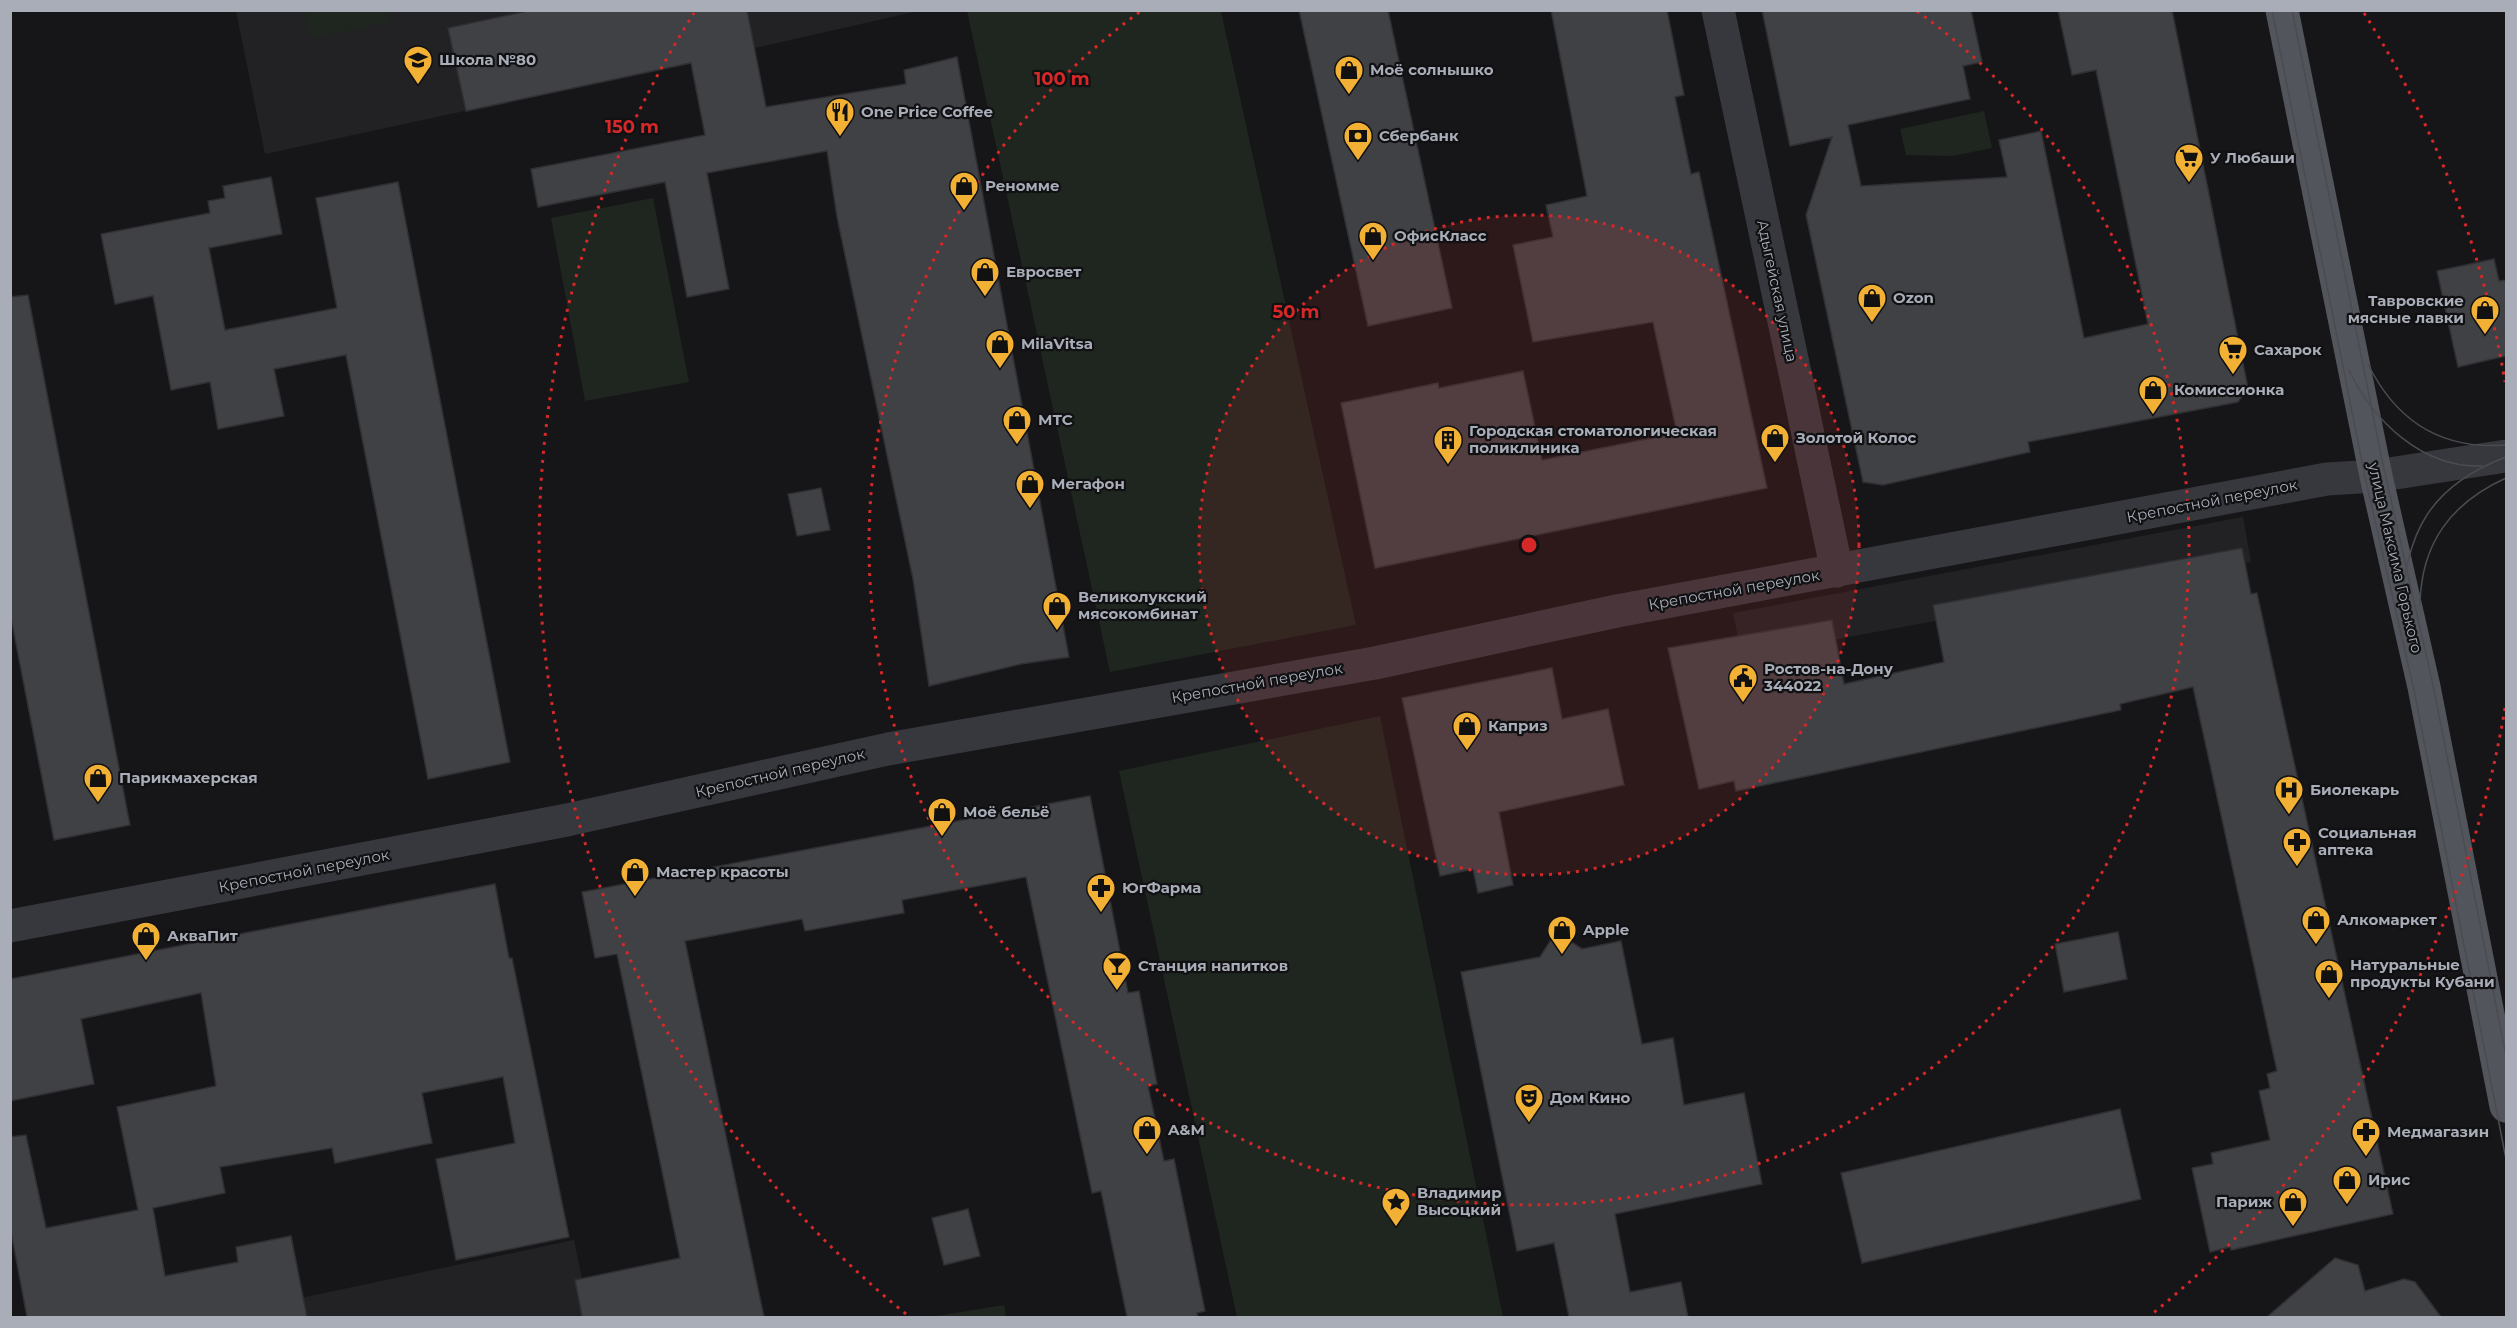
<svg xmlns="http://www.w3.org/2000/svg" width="2517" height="1328" font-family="Montserrat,sans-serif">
  <rect width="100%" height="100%" fill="#161618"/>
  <!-- built -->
  <path fill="#222225" d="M 236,11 L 918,11 L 702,60 L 265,154 Z
    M 2243,517 L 2251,562 L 1742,657 L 1733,613 Z
    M 574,1240 L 590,1317 L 237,1318 L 235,1312 Z"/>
  <!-- green -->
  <path fill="#1e261f" d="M 304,11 L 388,11 L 390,22 L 310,38 Z
    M 967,11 L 1221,11 L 1356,625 L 1110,672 Z
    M 1984,111 L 1992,148 L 1953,156 L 1906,155 L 1900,129 Z
    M 653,198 L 689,382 L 585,401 L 551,218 Z
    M 1380,716 L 1503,1317 L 1237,1317 L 1119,771 Z
    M 1004,1305 L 1006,1317 L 930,1317 Z"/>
  <!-- building -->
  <path fill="#404145" stroke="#303034" stroke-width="1.5" d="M 532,10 L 747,10 L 766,107 L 906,84 L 904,70 L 957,57 L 1069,657 L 1021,664 L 929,686 L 913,579 L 837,217 L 827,151 L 707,173 L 729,289 L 687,297 L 665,182 L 538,207 L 531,169 L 705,135 L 691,63 L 466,111 L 448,28 Z
    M 1299,10 L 1388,10 L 1452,308 L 1368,326 Z
    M 1551,10 L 1667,10 L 1684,95 L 1675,97 L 1691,174 L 1699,172 L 1767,488 L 1375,568 L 1341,403 L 1438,383 L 1439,388 L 1523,371 L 1542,460 L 1677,433 L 1653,322 L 1533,342 L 1513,245 L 1553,237 L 1546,205 L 1587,196 Z
    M 1762,10 L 1971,10 L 1982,62 L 1963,66 L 1970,99 L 1848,125 L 1861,186 L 2007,177 L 1999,140 L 2041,131 L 2084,338 L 2148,324 L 2096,70 L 2072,75 L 2058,10 L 2172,10 L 2248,388 L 2238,402 L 2028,442 L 2030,452 L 1883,485 L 1863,482 L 1806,215 L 1832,137 L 1790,146 Z
    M 271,177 L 282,234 L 209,248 L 225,330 L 337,308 L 316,198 L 398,182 L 510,762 L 428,779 L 346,355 L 274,369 L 284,416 L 218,429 L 210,382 L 171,390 L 153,296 L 115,304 L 101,234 L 210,213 L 208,201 L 225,198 L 223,186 Z
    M 2494,259 L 2499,281 L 2506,280 L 2506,356 L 2458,367 L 2437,271 Z
    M 28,295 L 130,825 L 54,840 L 10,613 L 10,297 Z
    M 821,488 L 830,530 L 797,536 L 788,494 Z
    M 2242,548 L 2251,594 L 2257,593 L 2393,1214 L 2231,1250 L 2230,1247 L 2210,1252 L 2192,1168 L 2213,1164 L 2211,1153 L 2270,1140 L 2259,1091 L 2270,1088 L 2267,1074 L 2277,1071 L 2193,687 L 2120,704 L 2121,710 L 1736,791 L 1734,781 L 1699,789 L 1668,648 L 1832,620 L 1844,684 L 1944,662 L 1933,605 Z
    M 1552,668 L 1562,719 L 1608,709 L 1624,785 L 1499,812 L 1513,885 L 1478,893 L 1473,869 L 1440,876 L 1402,698 Z
    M 1090,796 L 1128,993 L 1139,991 L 1157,1084 L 1148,1086 L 1164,1161 L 1174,1159 L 1205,1311 L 1197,1313 L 1198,1317 L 1127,1317 L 1101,1191 L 1092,1193 L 1026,877 L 902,900 L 904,913 L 805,931 L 802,919 L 685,941 L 764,1317 L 582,1317 L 575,1280 L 680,1258 L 617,954 L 595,958 L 582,892 Z
    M 495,884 L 509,958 L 512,958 L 569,1237 L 456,1260 L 436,1159 L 515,1143 L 503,1077 L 422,1093 L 432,1143 L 335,1163 L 332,1148 L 220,1167 L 225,1193 L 153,1208 L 165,1276 L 238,1262 L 236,1247 L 291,1236 L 307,1317 L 27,1317 L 10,1227 L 10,1137 L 26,1135 L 46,1228 L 138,1210 L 117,1107 L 216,1086 L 201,993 L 81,1019 L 94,1084 L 10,1101 L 10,979 Z
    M 1556,932 L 1582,949 L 1621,941 L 1642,1044 L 1673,1038 L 1684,1105 L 1744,1093 L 1762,1184 L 1615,1214 L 1630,1292 L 1681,1282 L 1688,1317 L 1569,1317 L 1554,1243 L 1517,1251 L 1461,972 L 1540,957 Z
    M 2118,932 L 2127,979 L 2064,992 L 2055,944 Z
    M 2120,1109 L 2141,1199 L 1862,1263 L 1841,1173 Z
    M 968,1209 L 980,1256 L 944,1265 L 932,1218 Z
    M 2335,1258 L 2358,1265 L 2365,1291 L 2404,1279 L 2415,1282 L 2441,1317 L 2267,1317 Z"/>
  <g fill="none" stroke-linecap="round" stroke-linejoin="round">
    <!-- minor -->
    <path stroke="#37383d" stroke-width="33" d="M 1718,10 L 1837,571
      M 10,926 L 567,820 L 888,749 L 1375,663 L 1617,611 L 2327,479 L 2376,476 L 2506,456"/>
    <!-- major -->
    <path stroke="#53555c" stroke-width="33" d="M 2282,10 L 2376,476 L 2424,687 L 2506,1106"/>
    <!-- tram -->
    <path stroke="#4a4c52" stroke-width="1.5" d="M 2272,10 L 2365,477 L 2414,690 L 2506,1159
      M 2292,10 L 2382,460 L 2433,685 L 2506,1056
      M 2368,364 C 2397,423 2442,450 2506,445
      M 2349,370 C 2373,421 2422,468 2482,466
      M 2420,605 C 2421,543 2451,503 2506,478
      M 2401,613 C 2405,534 2429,486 2506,457"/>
  </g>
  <!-- distance rings -->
  <circle cx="1529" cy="545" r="330" fill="#d62828" fill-opacity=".12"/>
  <g fill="none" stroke="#d62828" stroke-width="3" stroke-dasharray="3 6">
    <circle cx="1529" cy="545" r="330"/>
    <path d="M1917 11A660 660 0 1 1 1141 11"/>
    <path d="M2505 708A990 990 0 0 1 2152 1314M906 1314A990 990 0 0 1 694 13M2364 13A990 990 0 0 1 2505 382"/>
  </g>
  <!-- icons -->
  <defs>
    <g id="school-pin" transform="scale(1.5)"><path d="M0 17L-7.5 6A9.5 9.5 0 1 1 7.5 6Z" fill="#f2b134" stroke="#111113"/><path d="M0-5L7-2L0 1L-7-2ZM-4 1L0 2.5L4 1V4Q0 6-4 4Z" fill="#111"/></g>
    <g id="shop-pin" transform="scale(1.5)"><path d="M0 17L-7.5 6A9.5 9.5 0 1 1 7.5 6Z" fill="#f2b134" stroke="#111113"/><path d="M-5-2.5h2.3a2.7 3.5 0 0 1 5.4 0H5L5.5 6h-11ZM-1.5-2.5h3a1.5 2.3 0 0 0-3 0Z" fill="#111"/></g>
    <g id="restaurant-pin" transform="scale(1.5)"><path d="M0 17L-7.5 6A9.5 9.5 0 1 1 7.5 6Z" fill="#f2b134" stroke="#111113"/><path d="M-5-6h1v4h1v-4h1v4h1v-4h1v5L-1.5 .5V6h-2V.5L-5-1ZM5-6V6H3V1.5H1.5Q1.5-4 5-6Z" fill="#111"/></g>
    <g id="bank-pin" transform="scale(1.5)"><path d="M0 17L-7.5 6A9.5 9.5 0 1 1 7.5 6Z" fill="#f2b134" stroke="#111113"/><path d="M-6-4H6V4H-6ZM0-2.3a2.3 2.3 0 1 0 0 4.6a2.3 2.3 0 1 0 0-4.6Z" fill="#111"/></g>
    <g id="supermarket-pin" transform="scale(1.5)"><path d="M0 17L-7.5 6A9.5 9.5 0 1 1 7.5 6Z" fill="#f2b134" stroke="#111113"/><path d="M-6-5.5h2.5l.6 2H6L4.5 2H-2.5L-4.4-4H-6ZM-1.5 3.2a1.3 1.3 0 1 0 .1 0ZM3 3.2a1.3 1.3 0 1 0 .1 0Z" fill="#111"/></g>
    <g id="building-pin" transform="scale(1.5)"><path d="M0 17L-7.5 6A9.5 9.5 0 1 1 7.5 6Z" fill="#f2b134" stroke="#111113"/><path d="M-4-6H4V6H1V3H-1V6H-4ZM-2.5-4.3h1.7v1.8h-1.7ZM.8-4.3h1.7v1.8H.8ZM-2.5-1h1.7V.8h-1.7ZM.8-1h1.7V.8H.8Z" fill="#111"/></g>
    <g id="civic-pin" transform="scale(1.5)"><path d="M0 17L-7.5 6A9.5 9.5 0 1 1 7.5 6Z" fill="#f2b134" stroke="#111113"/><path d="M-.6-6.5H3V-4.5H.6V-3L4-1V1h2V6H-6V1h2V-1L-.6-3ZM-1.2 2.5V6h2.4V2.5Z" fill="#111"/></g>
    <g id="hospital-pin" transform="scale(1.5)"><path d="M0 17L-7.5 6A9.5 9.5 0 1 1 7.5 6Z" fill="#f2b134" stroke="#111113"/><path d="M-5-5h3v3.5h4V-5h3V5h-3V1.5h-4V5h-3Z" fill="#111"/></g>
    <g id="pharmacy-pin" transform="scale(1.5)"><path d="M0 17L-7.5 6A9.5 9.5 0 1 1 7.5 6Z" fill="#f2b134" stroke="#111113"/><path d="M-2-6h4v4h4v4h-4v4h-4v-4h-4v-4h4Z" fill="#111"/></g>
    <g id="bar-pin" transform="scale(1.5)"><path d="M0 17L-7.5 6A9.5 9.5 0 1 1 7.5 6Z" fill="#f2b134" stroke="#111113"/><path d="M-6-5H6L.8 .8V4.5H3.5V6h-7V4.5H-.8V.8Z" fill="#111"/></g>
    <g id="theatre-pin" transform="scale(1.5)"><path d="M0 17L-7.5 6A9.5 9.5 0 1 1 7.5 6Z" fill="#f2b134" stroke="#111113"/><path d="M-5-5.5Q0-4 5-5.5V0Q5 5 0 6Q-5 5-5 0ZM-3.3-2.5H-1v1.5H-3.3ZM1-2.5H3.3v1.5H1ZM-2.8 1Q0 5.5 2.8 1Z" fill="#111"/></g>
    <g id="sight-pin" transform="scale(1.5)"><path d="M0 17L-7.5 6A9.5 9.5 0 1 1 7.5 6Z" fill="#f2b134" stroke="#111113"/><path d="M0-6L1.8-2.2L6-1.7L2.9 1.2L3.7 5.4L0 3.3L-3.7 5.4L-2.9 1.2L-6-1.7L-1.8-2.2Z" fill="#111"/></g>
  </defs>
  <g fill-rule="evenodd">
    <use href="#school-pin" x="418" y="60"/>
    <use href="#shop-pin" x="1349" y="70"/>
    <use href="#restaurant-pin" x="840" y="112"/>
    <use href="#bank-pin" x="1358" y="136"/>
    <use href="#supermarket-pin" x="2189" y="158"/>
    <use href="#shop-pin" x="964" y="186"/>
    <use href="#shop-pin" x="1373" y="236"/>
    <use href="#shop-pin" x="985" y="272"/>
    <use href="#shop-pin" x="1872" y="298"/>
    <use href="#shop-pin" x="2485" y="310"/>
    <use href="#shop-pin" x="1000" y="344"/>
    <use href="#supermarket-pin" x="2233" y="350"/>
    <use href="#shop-pin" x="2153" y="390"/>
    <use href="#shop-pin" x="1017" y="420"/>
    <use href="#shop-pin" x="1775" y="438"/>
    <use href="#building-pin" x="1448" y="440"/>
    <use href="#shop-pin" x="1030" y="484"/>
    <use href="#shop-pin" x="1057" y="606"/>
    <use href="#civic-pin" x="1743" y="678"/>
    <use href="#shop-pin" x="1467" y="726"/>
    <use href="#shop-pin" x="98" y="778"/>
    <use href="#hospital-pin" x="2289" y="790"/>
    <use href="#shop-pin" x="942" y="812"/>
    <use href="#pharmacy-pin" x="2297" y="842"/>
    <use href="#shop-pin" x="635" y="872"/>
    <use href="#pharmacy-pin" x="1101" y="888"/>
    <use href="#shop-pin" x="2316" y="920"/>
    <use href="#shop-pin" x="1562" y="930"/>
    <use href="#shop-pin" x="146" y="936"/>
    <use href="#bar-pin" x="1117" y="966"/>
    <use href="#shop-pin" x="2329" y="974"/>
    <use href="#theatre-pin" x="1529" y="1098"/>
    <use href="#shop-pin" x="1147" y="1130"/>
    <use href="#pharmacy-pin" x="2366" y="1132"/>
    <use href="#shop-pin" x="2347" y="1180"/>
    <use href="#sight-pin" x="1396" y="1202"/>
    <use href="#shop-pin" x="2293" y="1202"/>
  </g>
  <g text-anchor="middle" stroke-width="4.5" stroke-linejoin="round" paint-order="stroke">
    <!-- poi labels -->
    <g font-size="15" font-weight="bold" fill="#a8adb8" stroke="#111113" text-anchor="start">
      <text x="439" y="65">Школа №80</text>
      <text x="1370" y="75">Моё солнышко</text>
      <text x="861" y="117">One Price Coffee</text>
      <text x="1379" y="141">Сбербанк</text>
      <text x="2210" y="163">У Любаши</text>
      <text x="985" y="191">Реномме</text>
      <text x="1394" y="241">ОфисКласс</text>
      <text x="1006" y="277">Евросвет</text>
      <text x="1893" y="303">Ozon</text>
      <text x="2464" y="306" text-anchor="end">Тавровские<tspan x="2464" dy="17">мясные лавки</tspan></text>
      <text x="1021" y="349">MilaVitsa</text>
      <text x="2254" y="355">Сахарок</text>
      <text x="2174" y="395">Комиссионка</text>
      <text x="1038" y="425">МТС</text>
      <text x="1469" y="436">Городская стоматологическая<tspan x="1469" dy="17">поликлиника</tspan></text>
      <text x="1796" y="443">Золотой Колос</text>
      <text x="1051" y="489">Мегафон</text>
      <text x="1078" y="602">Великолукский<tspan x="1078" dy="17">мясокомбинат</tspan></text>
      <text x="1764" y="674">Ростов-на-Дону<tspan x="1764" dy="17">344022</tspan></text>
      <text x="1488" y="731">Каприз</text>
      <text x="119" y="783">Парикмахерская</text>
      <text x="2310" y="795">Биолекарь</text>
      <text x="963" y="817">Моё бельё</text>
      <text x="2318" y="838">Социальная<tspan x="2318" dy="17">аптека</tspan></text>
      <text x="656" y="877">Мастер красоты</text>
      <text x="1122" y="893">ЮгФарма</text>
      <text x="2337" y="925">Алкомаркет</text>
      <text x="1583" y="935">Apple</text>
      <text x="167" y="941">АкваПит</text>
      <text x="2350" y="970">Натуральные<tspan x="2350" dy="17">продукты Кубани</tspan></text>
      <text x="1138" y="971">Станция напитков</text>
      <text x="1550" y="1103">Дом Кино</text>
      <text x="1168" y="1135">A&amp;M</text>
      <text x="2387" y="1137">Медмагазин</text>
      <text x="2368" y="1185">Ирис</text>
      <text x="1417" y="1198">Владимир<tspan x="1417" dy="17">Высоцкий</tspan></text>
      <text x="2272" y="1207" text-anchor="end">Париж</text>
    </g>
    <!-- street labels -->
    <g font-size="15" fill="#a8adb8" stroke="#111113">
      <text transform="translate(1777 291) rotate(78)" y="5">Адыгейская улица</text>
      <text transform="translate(2212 501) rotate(-11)" y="5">Крепостной переулок</text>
      <text transform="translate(2395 558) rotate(77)" y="5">улица Максима Горького</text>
      <text transform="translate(1734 590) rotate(-10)" y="5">Крепостной переулок</text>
      <text transform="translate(1257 683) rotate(-10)" y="5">Крепостной переулок</text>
      <text transform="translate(780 773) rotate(-13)" y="5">Крепостной переулок</text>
      <text transform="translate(304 871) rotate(-11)" y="5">Крепостной переулок</text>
    </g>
  </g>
  <circle cx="1529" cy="545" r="9" fill="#d62828" stroke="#111113" stroke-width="3"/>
  <g font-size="18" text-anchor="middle" font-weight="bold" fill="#d62828" stroke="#111113" stroke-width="4.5" stroke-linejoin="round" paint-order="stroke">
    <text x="1062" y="85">100 m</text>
    <text x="632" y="133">150 m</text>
    <text x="1296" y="318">50 m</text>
  </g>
  <!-- border -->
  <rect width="2517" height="1328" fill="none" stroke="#a8adb8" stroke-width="24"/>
</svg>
